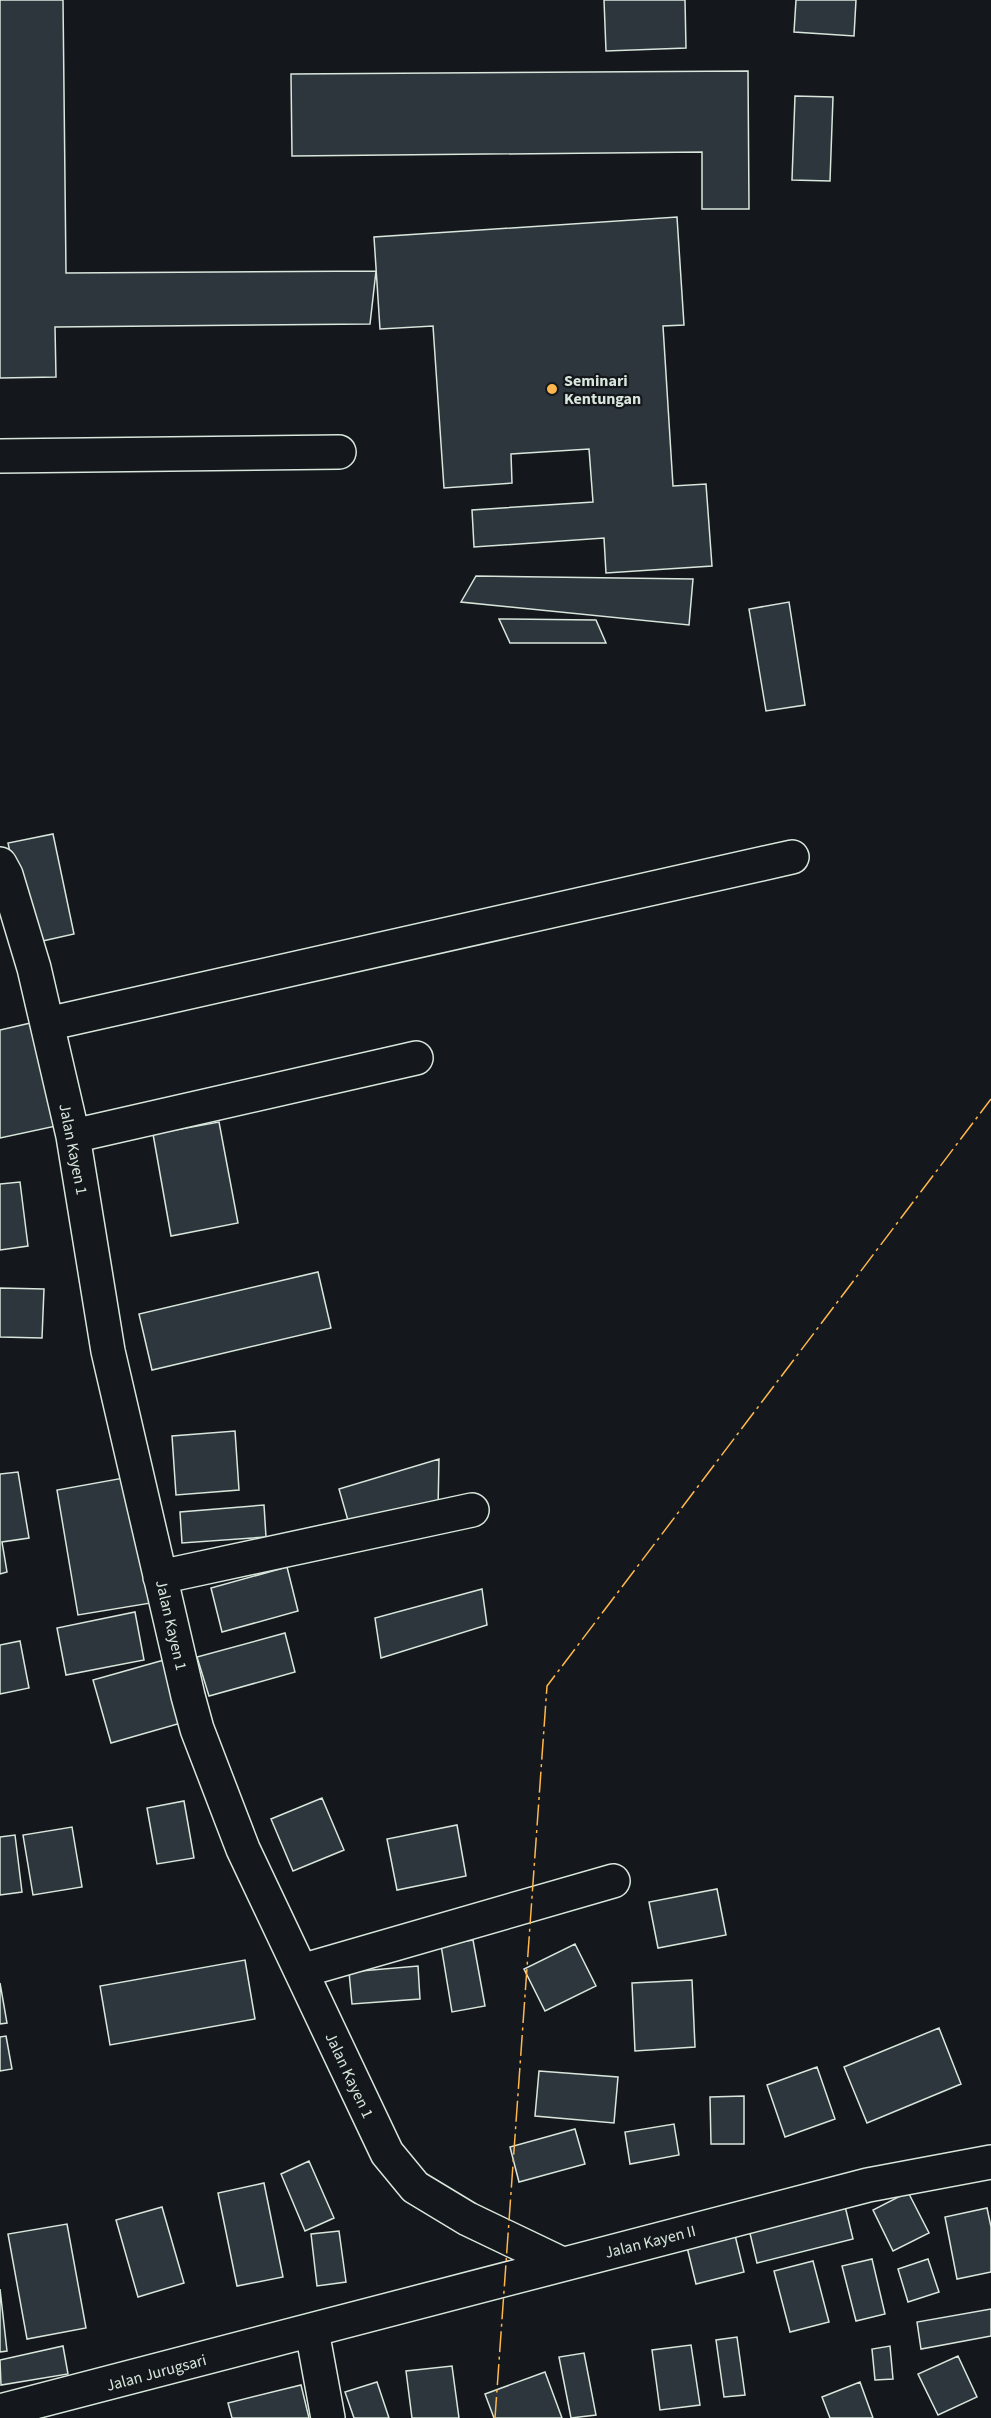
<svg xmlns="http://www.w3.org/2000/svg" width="991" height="2418" font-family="'Source Sans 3',sans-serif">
  <rect width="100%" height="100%" fill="#14181c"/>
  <!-- building -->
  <path fill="#2c363c" stroke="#d8e6dc" stroke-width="1.5" d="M 0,0 L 63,0 L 66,273 L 376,271 L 370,324 L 55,327 L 56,377 L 0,378 Z
    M 604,0 L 685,0 L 686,48 L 606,51 Z
    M 796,0 L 856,0 L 854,36 L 794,32 Z
    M 748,71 L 749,209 L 702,209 L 702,152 L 292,156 L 291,74 Z
    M 795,96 L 833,97 L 830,181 L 792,180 Z
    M 677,217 L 684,325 L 663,326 L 673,486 L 706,484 L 712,566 L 606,573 L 604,538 L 474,547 L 472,510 L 593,502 L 589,449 L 511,454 L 512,483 L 444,488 L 433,326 L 380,329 L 374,237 Z
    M 476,576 L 693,579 L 689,625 L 461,602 Z
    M 789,602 L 805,705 L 766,711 L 749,609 Z
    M 499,619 L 596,620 L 606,643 L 510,643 Z
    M 53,834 L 74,934 L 29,944 L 8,843 Z
    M 35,1022 L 56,1126 L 0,1138 L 0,1030 Z
    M 219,1122 L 238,1223 L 171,1236 L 153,1134 Z
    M 20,1182 L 28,1246 L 0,1250 L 0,1184 Z
    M 318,1272 L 331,1328 L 152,1370 L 139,1314 Z
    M 0,1288 L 44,1289 L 42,1338 L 0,1337 Z
    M 235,1431 L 239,1490 L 176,1495 L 172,1436 Z
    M 439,1459 L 438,1510 L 349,1524 L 339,1489 Z
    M 18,1472 L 29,1538 L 2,1542 L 7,1572 L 0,1574 L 0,1474 Z
    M 129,1477 L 151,1603 L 78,1615 L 57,1490 Z
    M 264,1505 L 266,1537 L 182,1543 L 180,1512 Z
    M 287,1567 L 298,1611 L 222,1632 L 211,1588 Z
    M 482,1589 L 487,1625 L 381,1658 L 375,1618 Z
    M 135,1612 L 144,1660 L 66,1675 L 57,1628 Z
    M 285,1633 L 295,1672 L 209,1696 L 197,1657 Z
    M 20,1641 L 29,1688 L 0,1694 L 0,1645 Z
    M 164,1660 L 181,1723 L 111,1743 L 93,1680 Z
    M 322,1798 L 344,1850 L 293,1871 L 271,1819 Z
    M 184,1801 L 194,1858 L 157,1864 L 147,1808 Z
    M 457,1825 L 466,1876 L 397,1890 L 387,1839 Z
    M 72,1827 L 82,1887 L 33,1895 L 23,1835 Z
    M 15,1835 L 22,1892 L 0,1895 L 0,1837 Z
    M 717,1889 L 726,1935 L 658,1948 L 649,1902 Z
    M 473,1940 L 485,2006 L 452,2012 L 441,1945 Z
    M 575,1944 L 596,1986 L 545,2011 L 524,1969 Z
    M 245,1960 L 255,2019 L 110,2045 L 100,1986 Z
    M 418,1966 L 420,1999 L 352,2004 L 349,1972 Z
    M 692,1980 L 695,2047 L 635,2051 L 632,1983 Z
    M 0,1983 L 7,2023 L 0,2024 Z
    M 939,2028 L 961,2084 L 867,2123 L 844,2067 Z
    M 6,2036 L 12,2069 L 0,2071 L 0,2037 Z
    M 817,2067 L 835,2119 L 785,2137 L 767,2085 Z
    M 539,2071 L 618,2077 L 614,2123 L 535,2116 Z
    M 744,2096 L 744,2144 L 711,2144 L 710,2097 Z
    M 674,2124 L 679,2155 L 630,2164 L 625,2132 Z
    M 575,2129 L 585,2164 L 519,2182 L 510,2147 Z
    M 309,2161 L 334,2218 L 305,2231 L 281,2174 Z
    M 264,2183 L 283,2277 L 237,2286 L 218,2193 Z
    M 908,2192 L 929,2233 L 893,2251 L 873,2210 Z
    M 844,2202 L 853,2239 L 757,2263 L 748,2225 Z
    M 162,2207 L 184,2283 L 138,2297 L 116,2220 Z
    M 987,2208 L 991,2227 L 991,2272 L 957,2279 L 945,2217 Z
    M 67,2224 L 86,2328 L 27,2339 L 8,2234 Z
    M 733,2227 L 744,2272 L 696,2284 L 685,2239 Z
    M 339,2231 L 346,2282 L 317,2286 L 311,2234 Z
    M 872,2259 L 885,2314 L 856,2321 L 842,2266 Z
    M 928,2259 L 939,2292 L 908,2302 L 898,2269 Z
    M 813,2261 L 829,2322 L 790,2332 L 774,2271 Z
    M 0,2289 L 7,2351 L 0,2352 Z
    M 991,2309 L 991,2336 L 921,2349 L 917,2322 Z
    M 737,2337 L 745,2395 L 724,2397 L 716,2340 Z
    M 691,2345 L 700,2405 L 660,2410 L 652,2350 Z
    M 63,2346 L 68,2374 L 1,2385 L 0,2360 Z
    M 890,2346 L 893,2379 L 875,2380 L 872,2349 Z
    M 584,2353 L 596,2415 L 571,2418 L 559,2357 Z
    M 958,2356 L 977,2397 L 938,2415 L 918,2374 Z
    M 452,2366 L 459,2418 L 412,2418 L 406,2371 Z
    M 545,2372 L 562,2418 L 494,2418 L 485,2394 Z
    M 377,2382 L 389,2418 L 354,2418 L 345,2392 Z
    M 860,2382 L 873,2418 L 830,2418 L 822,2397 Z
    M 301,2385 L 309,2418 L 232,2418 L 228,2403 Z"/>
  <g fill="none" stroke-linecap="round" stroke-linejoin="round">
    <!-- minor casing -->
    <g stroke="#d8e6dc" stroke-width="36">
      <path id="minor" d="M 0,456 L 339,452
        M 0,864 L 6,875 L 34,968 L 73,1136 L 108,1351 L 188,1696 L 197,1729 L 243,1849 L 387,2153 L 415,2187 L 468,2219 L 562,2264
        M 47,1024 L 792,857
        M 73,1136 L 416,1058
        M 160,1577 L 472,1510
        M 301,1971 L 613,1881
        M 312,2331 L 328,2418
        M 0,2411 L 868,2185 L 991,2162"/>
    </g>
    <!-- minor -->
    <use href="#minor" stroke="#14181c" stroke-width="33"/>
    <!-- power -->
    <path stroke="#ffb74d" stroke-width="1.5" stroke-dasharray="21 4.5 3 4.5" stroke-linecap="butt" d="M 495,2418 L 547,1686 L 991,1099"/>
  </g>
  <!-- markers -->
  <circle fill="#ffb74d" stroke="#14181c" stroke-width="2" cx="552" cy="389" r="6"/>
  <g text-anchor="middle" stroke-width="4.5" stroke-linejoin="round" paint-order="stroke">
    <!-- poi labels -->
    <g font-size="16" font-weight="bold" fill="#d8e6dc" stroke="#14181c" text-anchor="start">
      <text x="564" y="386">Seminari<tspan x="564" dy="18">Kentungan</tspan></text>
    </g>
    <!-- street labels -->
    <g font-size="16" fill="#d8e6dc" stroke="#14181c">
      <text transform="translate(74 1149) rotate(79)" y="6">Jalan Kayen 1</text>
      <text transform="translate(172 1625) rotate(77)" y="6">Jalan Kayen 1</text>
      <text transform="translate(350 2075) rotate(65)" y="6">Jalan Kayen 1</text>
      <text transform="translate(650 2241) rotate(-14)" y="6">Jalan Kayen II</text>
      <text transform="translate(156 2372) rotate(-15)" y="6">Jalan Jurugsari</text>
    </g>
  </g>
</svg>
